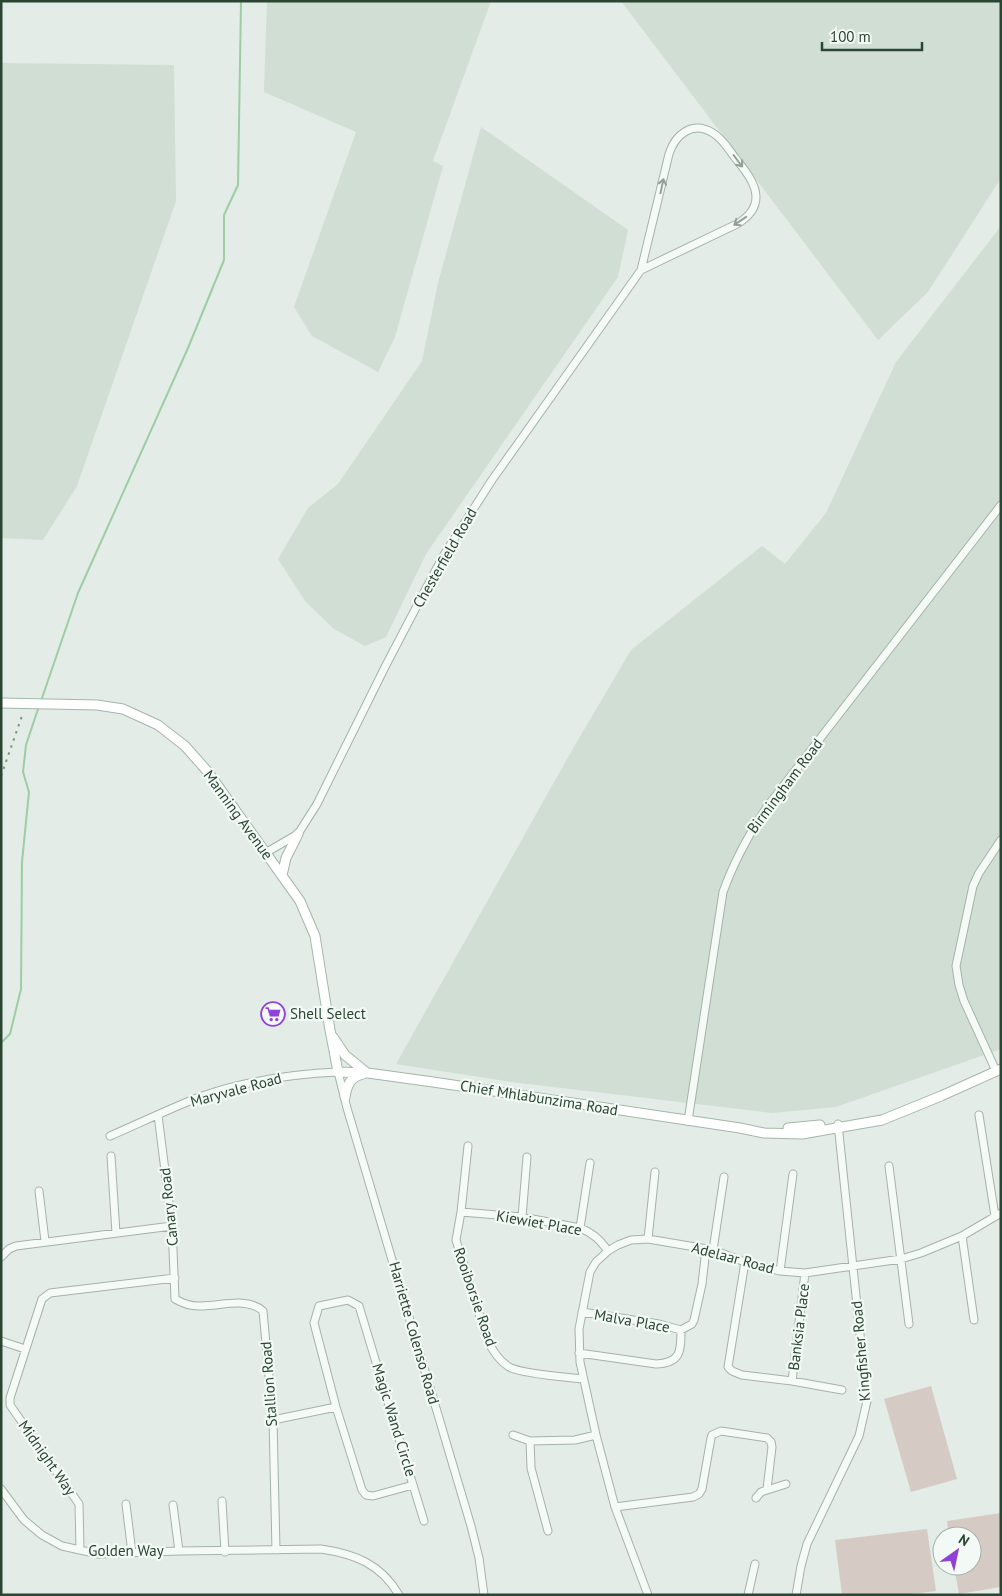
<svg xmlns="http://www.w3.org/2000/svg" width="1002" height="1596" font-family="'PT Sans',sans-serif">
  <rect width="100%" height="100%" fill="#e3ece6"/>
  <!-- built -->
  <path fill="#d1ded4" d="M 267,1 L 491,1 L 433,161 L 443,166 L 395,337 L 378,372 L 312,336 L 294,307 L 356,132 L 264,92 Z
    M 621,1 L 1001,1 L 1001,178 L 928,292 L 878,340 Z
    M 1,63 L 174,65 L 176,201 L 77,486 L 43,540 L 1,538 Z
    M 481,127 L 628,230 L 618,277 L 426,554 L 386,637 L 365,646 L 334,629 L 305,601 L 278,559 L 308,508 L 338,484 L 422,361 L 438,283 Z
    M 1001,226 L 1001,1049 L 836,1107 L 772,1113 L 511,1082 L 396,1064 L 571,752 L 631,650 L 762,546 L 785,564 L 826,513 L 896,362 Z"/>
  <!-- green -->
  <path fill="#d6cbc4" d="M 931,1386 L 957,1479 L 911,1492 L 884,1399 Z
    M 1001,1513 L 1001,1587 L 959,1594 L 954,1566 L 972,1566 L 972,1536 L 949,1536 L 947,1521 Z
    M 927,1529 L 936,1591 L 903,1595 L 842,1595 L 835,1540 Z"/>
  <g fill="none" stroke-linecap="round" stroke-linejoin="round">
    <!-- stream -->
    <path stroke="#9dcda5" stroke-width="2" d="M 41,701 L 78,593 L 188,348 L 224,260 L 224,215 L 238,185 L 241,1
      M 1,1043 L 10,1034 L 21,989 L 22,862 L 29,792 L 23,772 L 26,745 L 39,706"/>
    <!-- minor casing -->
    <g stroke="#a4b3a9" stroke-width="9">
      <path id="minor" d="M 267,852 L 298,834 L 317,804 L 386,665 L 442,558 L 492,480 L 641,270 L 669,154 C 675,135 692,120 713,133 C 723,139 729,150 736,159 C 744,169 756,183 756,197 C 756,209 747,218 737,224 L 641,270
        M 996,1071 L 964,1001 L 959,985 L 956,966 L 973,886 L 979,873 L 1001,840
        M 158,1115 L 172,1226 L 175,1299 C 182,1303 189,1306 198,1306 C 219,1307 246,1296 263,1311 L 273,1420 L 276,1550
        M 979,1115 L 995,1216
        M 688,1121 L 723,892 C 734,861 749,834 767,807 L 1001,505
        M 110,1136 C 140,1123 171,1108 202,1096 C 246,1081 292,1074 338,1072 L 347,1108 L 471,1526 L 479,1558 L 484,1595
        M 468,1146 L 461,1212 L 456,1240 L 487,1339 C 492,1350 498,1360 509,1367 C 522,1374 566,1377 583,1379
        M 111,1156 L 116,1233
        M 889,1166 L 909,1324
        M 39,1191 L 45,1241
        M 461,1212 L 522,1217 L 580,1228 C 593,1233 600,1240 608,1251
        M 522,1217 L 527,1157
        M 580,1228 L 590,1163
        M 962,1236 L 974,1320
        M 648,1239 L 655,1172
        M 713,1250 L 724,1177
        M 1,1257 L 9,1249 L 16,1246 L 172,1226
        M 745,1262 L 728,1367 L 732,1371 L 742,1375 L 792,1381 L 842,1390
        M 780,1271 L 793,1174
        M 348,1300 L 359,1306 L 413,1485 L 373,1496 L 366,1495 L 362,1490 L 336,1407 L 314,1323 L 319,1306 Z
        M 582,1312 L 659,1324 L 681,1330
        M 1,1341 L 25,1349
        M 579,1353 L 656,1364 C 681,1363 681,1351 681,1330 L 692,1324 L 694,1320 L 702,1284 L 706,1249
        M 792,1381 L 805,1273
        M 273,1420 L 336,1407
        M 513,1435 L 530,1441 L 575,1440 L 596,1435
        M 530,1441 L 531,1468 L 548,1531
        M 413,1485 L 424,1521
        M 1,1489 L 24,1520 L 42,1535 L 62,1546 L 98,1554 L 179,1551 L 321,1549 C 355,1554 381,1564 399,1595
        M 756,1498 L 761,1492 L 786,1484
        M 222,1501 L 225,1552
        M 126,1504 L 132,1553
        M 173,1505 L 179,1551
        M 615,1507 L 693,1497 L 699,1494 L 702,1489 L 711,1438 L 712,1435 L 721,1431 L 767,1438 L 771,1442 L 772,1447 L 767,1489
        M 80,1550 L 79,1504 L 10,1405 L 10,1398 L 42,1299 L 50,1293 L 175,1278
        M 648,1595 L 615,1507 L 596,1435 L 580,1362 L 579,1329 L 590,1272 L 596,1262 L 608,1251 L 618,1245 L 631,1240 L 648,1239 L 713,1250 L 745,1262 L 780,1271 L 805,1273 L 901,1259 L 921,1253 L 962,1236 L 1001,1213
        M 748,1595 L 755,1564
        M 796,1595 L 801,1566 L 807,1544 L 859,1436 L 867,1401 L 838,1124"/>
    </g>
    <!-- major casing -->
    <g stroke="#a2b8a8" stroke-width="11">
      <path id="major" d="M 1,703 L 97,705 L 123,709 L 158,725 L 185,746 L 208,772 L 300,901 L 315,936 L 330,1030 L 338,1072 L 368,1073 L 433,1082 L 740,1128 L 764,1133 L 802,1134 L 882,1120 L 941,1096 L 1001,1069
        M 282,875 L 286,858 L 298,834
        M 333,1037 L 345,1055 L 367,1073
        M 345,1097 C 347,1085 350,1077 363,1074
        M 788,1128 L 820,1125"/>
    </g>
    <!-- minor -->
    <use href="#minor" stroke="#f6faf7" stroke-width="7"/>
    <!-- major -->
    <use href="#major" stroke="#fff" stroke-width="9"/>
    <!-- rail -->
    <path stroke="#7c9783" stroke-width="2" stroke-dasharray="2.5 5" stroke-linecap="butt" d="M 1,776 L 23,713"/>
  </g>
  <!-- one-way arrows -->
  <defs><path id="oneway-shaft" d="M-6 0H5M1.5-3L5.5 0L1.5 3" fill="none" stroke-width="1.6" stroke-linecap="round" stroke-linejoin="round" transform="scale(1.25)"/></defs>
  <g stroke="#90a094">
    <use href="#oneway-shaft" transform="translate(738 161) rotate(53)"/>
    <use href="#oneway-shaft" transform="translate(662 186) rotate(-78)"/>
    <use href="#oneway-shaft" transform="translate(740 221) rotate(147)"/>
  </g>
  <!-- icons -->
  <defs>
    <g id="supermarket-ring" transform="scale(1.25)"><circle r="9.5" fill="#f3f9f5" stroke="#8e43d6" stroke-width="1.5"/><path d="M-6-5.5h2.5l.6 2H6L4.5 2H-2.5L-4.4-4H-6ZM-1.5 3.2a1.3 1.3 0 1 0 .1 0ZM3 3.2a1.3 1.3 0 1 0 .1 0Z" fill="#8e43d6"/></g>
  </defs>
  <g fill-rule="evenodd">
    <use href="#supermarket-ring" x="273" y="1014"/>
  </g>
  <g text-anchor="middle" stroke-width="4.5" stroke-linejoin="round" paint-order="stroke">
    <!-- street labels -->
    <g font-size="15" fill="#2a4532" stroke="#f3f9f5">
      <text transform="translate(445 558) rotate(-60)" y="5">Chesterfield Road</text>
      <text transform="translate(785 786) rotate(-53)" y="5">Birmingham Road</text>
      <text transform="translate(238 815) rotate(54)" y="5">Manning Avenue</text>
      <text transform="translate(236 1090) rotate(-15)" y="5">Maryvale Road</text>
      <text transform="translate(539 1098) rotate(9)" y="5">Chief Mhlabunzima Road</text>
      <text transform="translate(169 1207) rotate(-96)" y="5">Canary Road</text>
      <text transform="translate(539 1223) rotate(10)" y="5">Kiewiet Place</text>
      <text transform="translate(733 1258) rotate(15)" y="5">Adelaar Road</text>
      <text transform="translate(475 1297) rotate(71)" y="5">Rooiborsie Road</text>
      <text transform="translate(632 1321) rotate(10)" y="5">Malva Place</text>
      <text transform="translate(799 1327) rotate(-83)" y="5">Banksia Place</text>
      <text transform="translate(414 1333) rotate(74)" y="5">Harriette Colenso Road</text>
      <text transform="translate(861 1351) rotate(-95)" y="5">Kingfisher Road</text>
      <text transform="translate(269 1384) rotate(-94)" y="5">Stallion Road</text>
      <text transform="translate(394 1420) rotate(73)" y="5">Magic Wand Circle</text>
      <text transform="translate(47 1458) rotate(55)" y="5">Midnight Way</text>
      <text x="126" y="1556">Golden Way</text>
    </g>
    <!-- poi labels -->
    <g font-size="15" fill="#2a4532" stroke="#f3f9f5" text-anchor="start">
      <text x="290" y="1019">Shell Select</text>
    </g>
  </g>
  <!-- border -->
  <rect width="1002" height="1596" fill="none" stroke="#2a4532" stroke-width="5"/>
  <!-- north arrow -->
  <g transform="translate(957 1551) rotate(33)"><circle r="24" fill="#f3f9f5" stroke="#a3b1a7"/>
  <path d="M0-4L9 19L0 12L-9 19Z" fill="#8e43d6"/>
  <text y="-8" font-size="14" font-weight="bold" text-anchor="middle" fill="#2a4532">N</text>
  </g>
  <!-- scale -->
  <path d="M822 42v8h100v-8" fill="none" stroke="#2a4532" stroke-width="2.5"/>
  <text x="830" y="42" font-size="15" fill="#2a4532" stroke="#f3f9f5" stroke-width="4" paint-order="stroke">100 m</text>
</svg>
